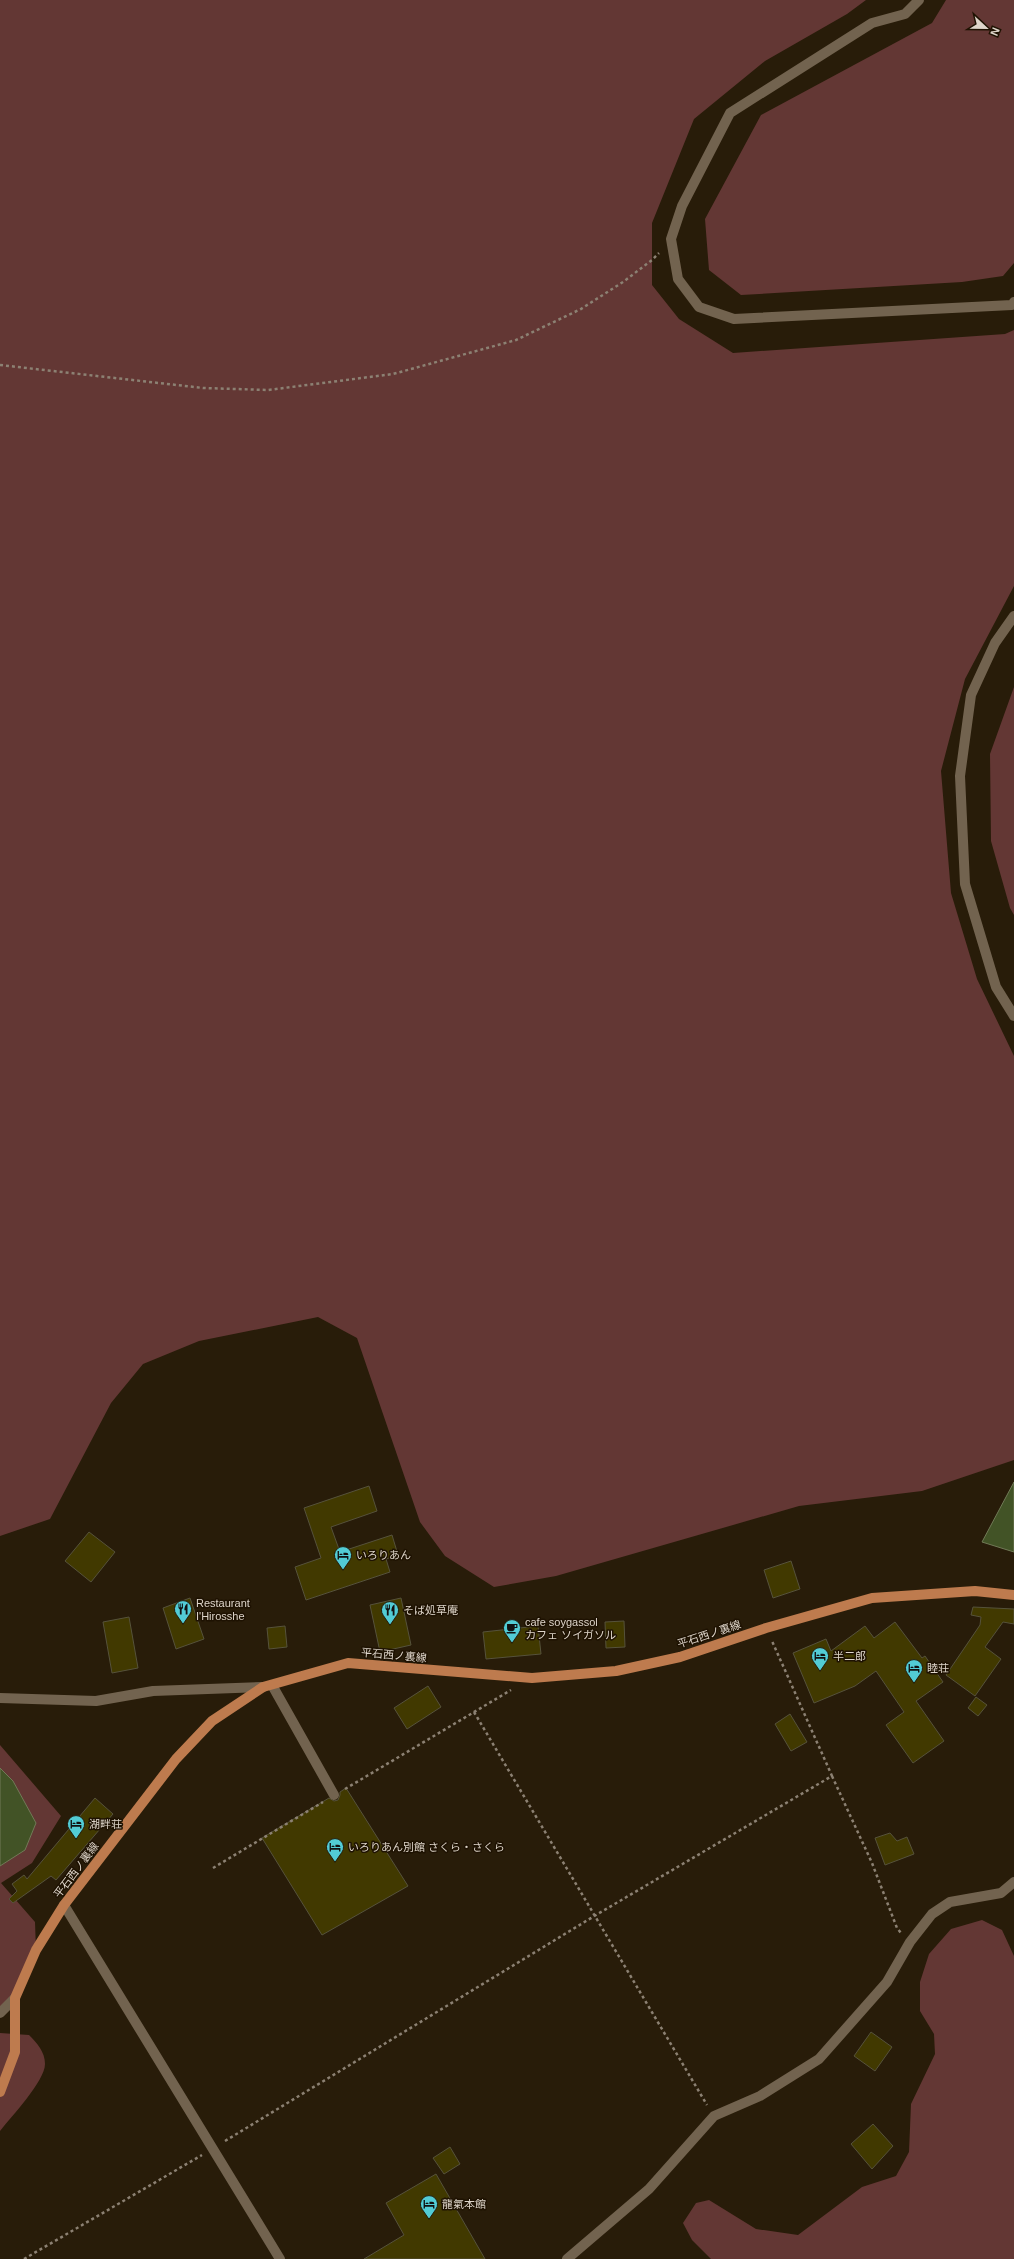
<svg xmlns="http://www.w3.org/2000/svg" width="1014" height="2259" font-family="Arial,'Noto Sans JP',sans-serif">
  <rect width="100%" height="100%" fill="#281c09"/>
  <!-- green -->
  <path fill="#633734" d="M 0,0 L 866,0 L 847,14 L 765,61 L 694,119 L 652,223 L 652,285 L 679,319 L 733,353 L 1005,334 L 1014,330 L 1014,586 L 965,679 L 941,771 L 951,893 L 977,979 L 1014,1056 L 1014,1460 L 922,1491 L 799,1506 L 556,1576 L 494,1587 L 445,1556 L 420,1522 L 357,1338 L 318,1317 L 199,1341 L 143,1364 L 111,1403 L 50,1519 L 0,1536 Z
    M 946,0 L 1014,0 L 1014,263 L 1003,276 L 962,282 L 741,295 L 709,270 L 705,219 L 761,115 L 932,23 Z
    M 1014,687 L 1014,915 L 1010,908 L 991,841 L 990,754 Z
    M 0,1745 L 61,1816 L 32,1863 L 1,1883 L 35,1922 L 36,1950 L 15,1998 L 0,2013 Z
    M 982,1920 L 1002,1930 L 1014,1956 L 1014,2259 L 711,2259 L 692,2240 L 683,2223 L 696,2203 L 709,2200 L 756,2229 L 798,2235 L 862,2187 L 896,2176 L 909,2152 L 911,2104 L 935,2054 L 934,2034 L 920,2011 L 920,1982 L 929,1954 L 951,1929 Z
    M 0,2033 L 29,2035 C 37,2043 45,2052 45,2064 C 45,2081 11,2117 0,2131 Z"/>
  <!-- water -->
  <path fill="#425326" stroke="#717a57" d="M 1014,1482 L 1014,1552 L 982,1542 Z
    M 0,1768 L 13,1781 L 36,1823 L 25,1850 L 0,1866 Z"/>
  <!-- building -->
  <path fill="#413900" stroke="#56523b" d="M 369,1486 L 377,1511 L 331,1527 L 340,1552 L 392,1535 L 398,1555 L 386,1559 L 390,1572 L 306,1600 L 295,1567 L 321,1558 L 304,1508 Z
    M 89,1532 L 115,1552 L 91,1582 L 65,1561 Z
    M 791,1561 L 800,1589 L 773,1598 L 764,1570 Z
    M 190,1598 L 204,1639 L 176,1649 L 163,1608 Z
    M 401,1598 L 411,1645 L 380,1652 L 370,1605 Z
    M 973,1607 L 1014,1609 L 1014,1624 L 1003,1622 L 985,1647 L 1001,1659 L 975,1696 L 946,1675 L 980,1625 L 981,1617 L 971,1615 Z
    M 129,1617 L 138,1668 L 112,1673 L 103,1622 Z
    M 624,1621 L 625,1647 L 606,1648 L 605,1622 Z
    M 895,1622 L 922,1658 L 925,1656 L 943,1682 L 916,1701 L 944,1741 L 913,1763 L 886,1725 L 904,1712 L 876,1671 L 855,1686 L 814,1703 L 793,1653 L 826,1639 L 831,1651 L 865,1626 L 874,1638 Z
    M 285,1626 L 287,1647 L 269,1649 L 267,1628 Z
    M 538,1626 L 541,1654 L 486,1659 L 483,1632 Z
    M 428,1686 L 441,1707 L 407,1729 L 394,1708 Z
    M 976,1697 L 987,1705 L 978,1716 L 968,1708 Z
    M 790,1714 L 807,1742 L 791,1751 L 775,1724 Z
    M 346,1788 L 408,1886 L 322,1935 L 262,1838 L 329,1798 L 334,1801 L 338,1800 L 340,1795 L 340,1792 Z
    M 95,1798 L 113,1814 L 56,1880 L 51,1876 L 13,1903 L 9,1899 L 17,1891 L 12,1884 L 24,1875 L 27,1879 Z
    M 890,1833 L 897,1841 L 907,1837 L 914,1854 L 885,1865 L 875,1838 Z
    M 871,2032 L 892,2047 L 875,2071 L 854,2056 Z
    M 873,2124 L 893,2146 L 872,2169 L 851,2144 Z
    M 450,2147 L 460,2164 L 444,2174 L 433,2158 Z
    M 436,2174 L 485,2259 L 364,2259 L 404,2235 L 386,2203 Z"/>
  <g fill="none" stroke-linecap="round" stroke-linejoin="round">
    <!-- path -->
    <path stroke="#8c8173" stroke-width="2.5" stroke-dasharray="3 3" stroke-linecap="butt" d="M 0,365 L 203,388 L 268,390 L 393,374 L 516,340 L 581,309 L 623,282 L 652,260 L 659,253
      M 474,1712 L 707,2105
      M 832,1776 L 872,1863 L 897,1928 L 901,1933
      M 345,1789 L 511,1690
      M 213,1868 L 323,1802
      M 225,2141 L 596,1915 L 832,1776 L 772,1641
      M 24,2259 L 202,2155"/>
    <!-- minor -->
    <path stroke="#72634f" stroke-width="10" d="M 919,0 L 905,14 L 872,23 L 730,113 L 682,206 L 671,239 L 678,279 L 699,307 L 734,319 L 1012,305 L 1014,302
      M 1014,616 L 995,643 L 971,695 L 960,776 L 965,884 L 996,987 L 1014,1016
      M 272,1685 L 334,1795
      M 0,1698 L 96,1701 L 153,1691 L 263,1687
      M 64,1905 L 280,2259
      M 0,2013 L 15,1998
      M 567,2259 L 649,2189 L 714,2116 L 760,2096 L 819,2059 L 887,1982 L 910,1942 L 932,1914 L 950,1902 L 1001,1893 L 1014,1882"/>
    <!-- major -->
    <path stroke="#be7b4e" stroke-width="10" d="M 0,2092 L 15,2052 L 15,1998 L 36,1950 L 64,1905 L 176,1759 L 212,1721 L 263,1687 L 348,1663 L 532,1678 L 616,1671 L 680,1657 L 766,1628 L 872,1598 L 975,1591 L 1014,1595"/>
  </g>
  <!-- icons -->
  <defs>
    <g id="hotel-pin" transform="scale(0.9)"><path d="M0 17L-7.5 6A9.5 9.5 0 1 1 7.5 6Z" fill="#52ccd5" stroke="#1e1202"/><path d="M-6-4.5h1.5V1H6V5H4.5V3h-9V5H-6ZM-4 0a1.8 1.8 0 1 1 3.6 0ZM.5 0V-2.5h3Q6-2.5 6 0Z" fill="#111"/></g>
    <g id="restaurant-pin" transform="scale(0.9)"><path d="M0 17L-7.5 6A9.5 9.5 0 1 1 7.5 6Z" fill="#52ccd5" stroke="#1e1202"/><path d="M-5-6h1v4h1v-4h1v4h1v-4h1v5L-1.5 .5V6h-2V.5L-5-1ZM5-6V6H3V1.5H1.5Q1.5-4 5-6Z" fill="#111"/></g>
    <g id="cafe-pin" transform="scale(0.9)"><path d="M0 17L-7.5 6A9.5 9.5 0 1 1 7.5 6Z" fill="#52ccd5" stroke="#1e1202"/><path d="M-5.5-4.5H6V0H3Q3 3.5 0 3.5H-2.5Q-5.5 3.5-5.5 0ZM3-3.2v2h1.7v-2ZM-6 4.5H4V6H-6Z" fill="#111"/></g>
  </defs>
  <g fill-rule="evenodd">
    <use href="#hotel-pin" x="343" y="1555"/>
    <use href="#restaurant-pin" x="183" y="1609"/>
    <use href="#restaurant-pin" x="390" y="1610"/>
    <use href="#cafe-pin" x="512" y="1628"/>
    <use href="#hotel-pin" x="820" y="1656"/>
    <use href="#hotel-pin" x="914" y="1668"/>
    <use href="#hotel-pin" x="76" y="1824"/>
    <use href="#hotel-pin" x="335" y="1847"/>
    <use href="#hotel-pin" x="429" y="2204"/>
  </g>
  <g text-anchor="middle" stroke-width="3" stroke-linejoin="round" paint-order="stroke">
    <!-- poi labels -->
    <g font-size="11" fill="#ded5ca" stroke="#1e1202" text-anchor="start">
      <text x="356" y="1559">いろりあん</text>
      <text x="196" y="1607">Restaurant<tspan x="196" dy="13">I'Hirosshe</tspan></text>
      <text x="403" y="1614">そば処草庵</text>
      <text x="525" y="1626">cafe soygassol<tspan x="525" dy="13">カフェ ソイガソル</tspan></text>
      <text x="833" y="1660">半二郎</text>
      <text x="927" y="1672">睦荘</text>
      <text x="89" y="1828">湖畔荘</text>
      <text x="348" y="1851">いろりあん別館 さくら・さくら</text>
      <text x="442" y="2208">龍氣本館</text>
    </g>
    <!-- street labels -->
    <g font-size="11" fill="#ded5ca" stroke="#1e1202">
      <text transform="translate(709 1634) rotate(-18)" y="4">平石西ノ裏線</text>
      <text transform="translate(394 1655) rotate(5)" y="4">平石西ノ裏線</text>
      <text transform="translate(76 1870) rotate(-53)" y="4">平石西ノ裏線</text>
    </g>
  </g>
  <!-- north arrow -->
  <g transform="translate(986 28) rotate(112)" stroke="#1e1202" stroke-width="3" paint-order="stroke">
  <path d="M0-3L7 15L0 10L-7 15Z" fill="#ded5ca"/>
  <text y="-6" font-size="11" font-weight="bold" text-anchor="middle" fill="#ded5ca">N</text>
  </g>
</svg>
